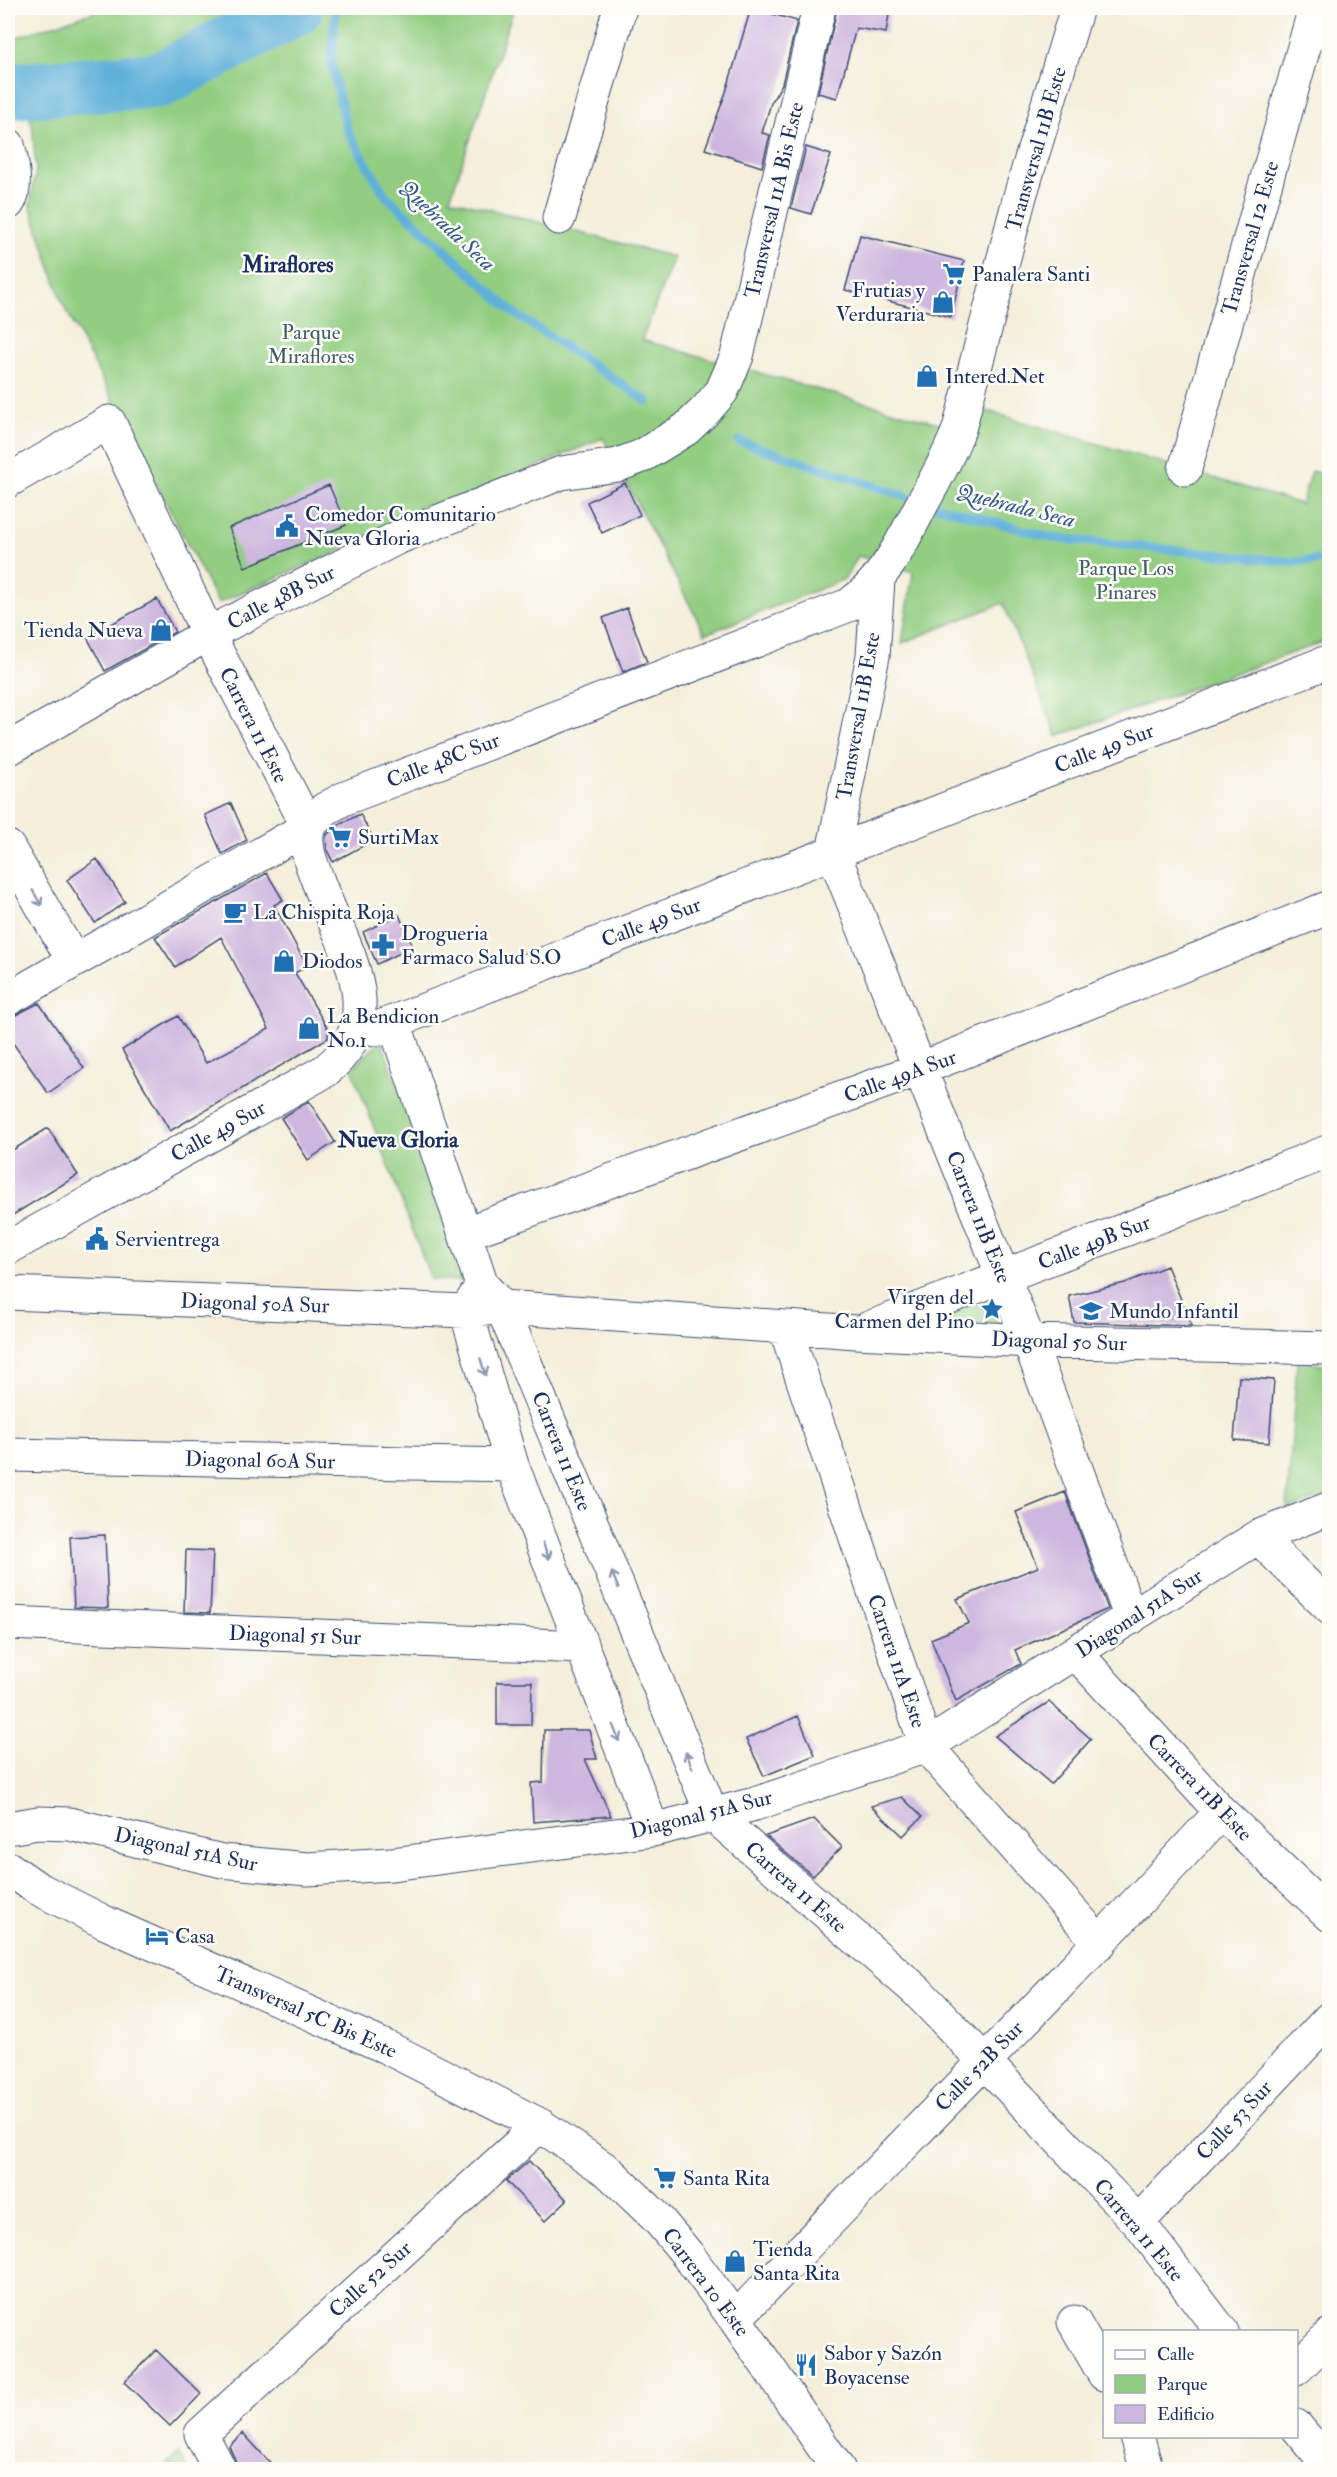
<svg xmlns="http://www.w3.org/2000/svg" width="1337" height="2477" font-family="'IM FELL Double Pica',serif">
  <rect width="100%" height="100%" fill="#fdfcf7"/>
  <filter id="ink" filterUnits="userSpaceOnUse"><feTurbulence type="fractalNoise" baseFrequency=".0167" numOctaves="2"/><feDisplacementMap in="SourceGraphic" scale="12" xChannelSelector="R" yChannelSelector="G"/><feConvolveMatrix kernelMatrix="1 2 1 2 8 2 1 2 1" color-interpolation-filters="sRGB"/></filter>
  <filter id="wash" filterUnits="userSpaceOnUse"><feTurbulence type="fractalNoise" baseFrequency=".008" numOctaves="4" result="noise"/><feDisplacementMap in="SourceGraphic" scale="24" xChannelSelector="R" yChannelSelector="G"/><feGaussianBlur stdDeviation="1.35" result="paint"/><feColorMatrix in="noise" values="0 0 0 0 0 0 0 0 0 0 0 0 0 0 0 0 0 1.4 0 .05"/><feComposite in="paint" operator="in"/></filter>
  <g filter="url(#wash)">
    <rect width="100%" height="100%" fill="#f4eeda"/>
    <!-- green -->
    <path fill="#92cd81" stroke="#567e70" stroke-width="1.5" d="M 106,8 L 514,8 L 450,199 L 674,257 L 642,340 L 959,429 L 967,405 L 1301,504 L 1311,471 L 1329,476 L 1329,640 L 1057,736 L 1003,603 L 902,643 L 913,572 L 858,556 L 845,579 L 705,634 L 603,438 L 218,603 L 62,302 L 30,205 L 36,170 L 32,123 L 8,75 L 8,40 Z
      M 381,1040 L 470,1282 L 431,1279 L 352,1069 Z
      M 991,1293 L 1004,1325 L 919,1321 Z
      M 1297,1361 L 1329,1366 L 1329,1494 L 1287,1510 Z
      M 179,2453 L 188,2469 L 162,2469 Z"/>
    <g fill="none" stroke-linecap="round" stroke-linejoin="round">
      <!-- stream -->
      <path stroke="#5eb0da" stroke-width="9" d="M 336,8 L 331,62 L 347,130 L 385,195 L 514,313 L 647,401
        M 739,441 L 917,500
        M 930,504 L 1052,538 L 1293,562 L 1330,559"/>
      <!-- river -->
      <path stroke="#5eb0da" stroke-width="56" d="M 8,91 L 160,80 L 295,8"/>
    </g>
    <g id="blocks">
      <!-- building -->
      <path fill="#cdb6df" d="M 751,8 L 797,21 L 782,84 L 771,103 L 762,133 L 770,135 L 762,167 L 705,149 L 726,92 Z
        M 837,8 L 890,8 L 886,33 L 856,28 L 837,98 L 818,93 Z
        M 806,147 L 831,155 L 811,214 L 791,208 Z
        M 860,235 L 964,261 L 951,317 L 845,290 Z
        M 625,483 L 640,515 L 602,533 L 587,502 Z
        M 329,485 L 346,525 L 245,567 L 229,528 Z
        M 157,599 L 175,632 L 105,671 L 87,637 Z
        M 627,608 L 647,662 L 623,672 L 603,618 Z
        M 231,803 L 247,840 L 222,854 L 205,815 Z
        M 360,814 L 374,840 L 333,862 L 327,850 L 326,836 L 333,828 Z
        M 97,859 L 125,902 L 95,923 L 67,880 Z
        M 267,873 L 283,900 L 274,905 L 307,966 L 295,973 L 328,1029 L 328,1038 L 170,1131 L 122,1050 L 178,1016 L 206,1063 L 269,1029 L 221,937 L 175,967 L 155,937 Z
        M 399,915 L 413,947 L 377,964 L 363,932 Z
        M 39,1003 L 84,1068 L 48,1093 L 8,1036 L 8,1019 Z
        M 309,1101 L 335,1142 L 308,1160 L 281,1118 Z
        M 48,1128 L 78,1175 L 8,1218 L 8,1153 Z
        M 1167,1266 L 1192,1326 L 1074,1322 L 1069,1296 L 1125,1283 Z
        M 1239,1377 L 1274,1380 L 1269,1443 L 1234,1440 Z
        M 1065,1492 L 1108,1609 L 1015,1650 L 1021,1664 L 956,1701 L 931,1639 L 969,1623 L 957,1599 L 1038,1567 L 1016,1512 Z
        M 105,1535 L 108,1608 L 74,1607 L 70,1537 Z
        M 186,1550 L 213,1551 L 210,1613 L 184,1612 Z
        M 497,1682 L 532,1682 L 531,1725 L 497,1725 Z
        M 1049,1702 L 1091,1739 L 1051,1784 L 995,1736 Z
        M 798,1716 L 815,1755 L 764,1776 L 746,1739 Z
        M 544,1730 L 589,1730 L 597,1759 L 585,1759 L 611,1816 L 533,1822 L 531,1783 L 543,1782 Z
        M 902,1797 L 922,1817 L 903,1836 L 871,1806 Z
        M 814,1819 L 842,1847 L 813,1876 L 766,1836 Z
        M 529,2161 L 567,2200 L 545,2221 L 506,2181 Z
        M 156,2350 L 201,2394 L 170,2426 L 124,2382 Z
        M 243,2433 L 276,2469 L 239,2469 L 229,2446 Z"/>
    </g>
  </g>
  <g filter="url(#ink)">
    <use href="#blocks" fill-opacity="0" stroke="#3c4c71" stroke-width="1.5"/>
    <g fill="none" stroke-linecap="round" stroke-linejoin="round">
      <!-- minor casing -->
      <g stroke="#3c4c71" stroke-width="35">
        <path id="minor" d="M 8,145 C 12,161 18,189 8,203
          M 559,218 L 620,8
          M 1185,469 L 1315,8
          M 8,481 L 109,422 L 208,634 L 308,827 C 304,847 311,863 318,881 C 341,945 394,1016 325,1071 L 8,1248
          M 878,579 L 873,656 L 833,852 L 1029,1341 L 1131,1618
          M 8,749 L 208,634 L 397,538 L 561,473 L 618,465 L 642,456 L 686,429 L 705,411 L 722,391 L 737,356 L 819,8
          M 8,847 L 73,960
          M 8,999 L 308,827 L 325,809 L 343,799 L 849,605 C 885,580 902,542 922,504 C 935,480 949,456 959,429 L 1020,196 L 1077,8
          M 394,1022 L 482,1285 L 502,1307 L 712,1814 L 917,1991 L 1138,2222 L 1222,2332
          M 375,1029 L 1330,661
          M 466,1233 L 920,1069 L 1330,907
          M 478,1292 L 466,1311 L 512,1465 L 653,1830
          M 8,1293 L 466,1311 L 502,1307 L 857,1332 L 1029,1341 L 1330,1348
          M 785,1327 L 926,1746 L 1100,1943
          M 869,1328 L 1330,1151
          M 8,1455 L 512,1465
          M 1258,1537 L 1330,1608
          M 8,1623 L 583,1647
          M 1076,1653 L 1221,1812 L 1330,1915
          M 8,1828 L 38,1823 L 70,1824 L 222,1861 L 307,1869 L 392,1864 L 653,1830 L 755,1804 L 926,1746 L 1258,1537 L 1330,1508
          M 8,1868 L 37,1888 L 104,1922 L 386,2047 L 540,2125 L 609,2172 L 657,2218 L 688,2255 L 735,2319 L 839,2470
          M 1138,2222 L 1330,2018
          M 735,2319 C 897,2150 1063,1984 1221,1812
          M 1074,2322 L 1104,2374
          M 1296,2369 L 1330,2335
          M 1296,2426 L 1330,2467
          M 1137,2436 L 1147,2470
          M 220,2470 L 201,2434 L 540,2125"/>
      </g>
      <!-- minor -->
      <use href="#minor" stroke="#fff" stroke-width="33"/>
    </g>
    <!-- one-way arrows -->
    <defs><path id="oneway-shaft" d="M-6 0H5M1.5-3L5.5 0L1.5 3" fill="none" stroke-width="1.6" stroke-linecap="round" stroke-linejoin="round" transform="scale(1.5)"/></defs>
    <g stroke="#8d97ae">
      <use href="#oneway-shaft" transform="translate(37 898) rotate(60)"/>
      <use href="#oneway-shaft" transform="translate(483 1367) rotate(73)"/>
      <use href="#oneway-shaft" transform="translate(546 1551) rotate(69)"/>
      <use href="#oneway-shaft" transform="translate(615 1580) rotate(-112)"/>
      <use href="#oneway-shaft" transform="translate(616 1733) rotate(69)"/>
      <use href="#oneway-shaft" transform="translate(689 1760) rotate(-112)"/>
    </g>
  </g>
  <!-- icons -->
  <defs>
    <g id="supermarket-bare" transform="scale(1.8)"><path d="M-6-5.5h2.5l.6 2H6L4.5 2H-2.5L-4.4-4H-6ZM-1.5 3.2a1.3 1.3 0 1 0 .1 0ZM3 3.2a1.3 1.3 0 1 0 .1 0Z" fill="#1f6fb2" stroke="#fdfcf7" stroke-width="2.5" paint-order="stroke"/></g>
    <g id="shop-bare" transform="scale(1.8)"><path d="M-5-2.5h2.3a2.7 3.5 0 0 1 5.4 0H5L5.5 6h-11ZM-1.5-2.5h3a1.5 2.3 0 0 0-3 0Z" fill="#1f6fb2" stroke="#fdfcf7" stroke-width="2.5" paint-order="stroke"/></g>
    <g id="civic-bare" transform="scale(1.8)"><path d="M-.6-6.5H3V-4.5H.6V-3L4-1V1h2V6H-6V1h2V-1L-.6-3ZM-1.2 2.5V6h2.4V2.5Z" fill="#1f6fb2" stroke="#fdfcf7" stroke-width="2.5" paint-order="stroke"/></g>
    <g id="cafe-bare" transform="scale(1.8)"><path d="M-5.5-4.5H6V0H3Q3 3.5 0 3.5H-2.5Q-5.5 3.5-5.5 0ZM3-3.2v2h1.7v-2ZM-6 4.5H4V6H-6Z" fill="#1f6fb2" stroke="#fdfcf7" stroke-width="2.5" paint-order="stroke"/></g>
    <g id="pharmacy-bare" transform="scale(1.8)"><path d="M-2-6h4v4h4v4h-4v4h-4v-4h-4v-4h4Z" fill="#1f6fb2" stroke="#fdfcf7" stroke-width="2.5" paint-order="stroke"/></g>
    <g id="sight-bare" transform="scale(1.8)"><path d="M0-6L1.8-2.2L6-1.7L2.9 1.2L3.7 5.4L0 3.3L-3.7 5.4L-2.9 1.2L-6-1.7L-1.8-2.2Z" fill="#1f6fb2" stroke="#fdfcf7" stroke-width="2.5" paint-order="stroke"/></g>
    <g id="school-bare" transform="scale(1.8)"><path d="M0-5L7-2L0 1L-7-2ZM-4 1L0 2.5L4 1V4Q0 6-4 4Z" fill="#1f6fb2" stroke="#fdfcf7" stroke-width="2.5" paint-order="stroke"/></g>
    <g id="hotel-bare" transform="scale(1.8)"><path d="M-6-4.5h1.5V1H6V5H4.5V3h-9V5H-6ZM-4 0a1.8 1.8 0 1 1 3.6 0ZM.5 0V-2.5h3Q6-2.5 6 0Z" fill="#1f6fb2" stroke="#fdfcf7" stroke-width="2.5" paint-order="stroke"/></g>
    <g id="restaurant-bare" transform="scale(1.8)"><path d="M-5-6h1v4h1v-4h1v4h1v-4h1v5L-1.5 .5V6h-2V.5L-5-1ZM5-6V6H3V1.5H1.5Q1.5-4 5-6Z" fill="#1f6fb2" stroke="#fdfcf7" stroke-width="2.5" paint-order="stroke"/></g>
  </defs>
  <g fill-rule="evenodd">
    <use href="#supermarket-bare" x="954" y="274"/>
    <use href="#shop-bare" x="943" y="302"/>
    <use href="#shop-bare" x="927" y="376"/>
    <use href="#civic-bare" x="287" y="526"/>
    <use href="#shop-bare" x="161" y="630"/>
    <use href="#supermarket-bare" x="340" y="837"/>
    <use href="#cafe-bare" x="235" y="912"/>
    <use href="#pharmacy-bare" x="383" y="945"/>
    <use href="#shop-bare" x="284" y="961"/>
    <use href="#shop-bare" x="309" y="1028"/>
    <use href="#civic-bare" x="97" y="1239"/>
    <use href="#sight-bare" x="992" y="1309"/>
    <use href="#school-bare" x="1091" y="1311"/>
    <use href="#hotel-bare" x="157" y="1936"/>
    <use href="#supermarket-bare" x="665" y="2178"/>
    <use href="#shop-bare" x="735" y="2261"/>
    <use href="#restaurant-bare" x="806" y="2365"/>
  </g>
  <g text-anchor="middle" stroke-width="5" stroke-linejoin="round" paint-order="stroke">
    <!-- street labels -->
    <g font-size="21" fill="#1b2f5e" stroke="#fdfcf7">
      <text transform="translate(1036 149) rotate(-74)" y="7">Transversal 11B Este</text>
      <text transform="translate(774 200) rotate(-77)" y="7">Transversal 11A Bis Este</text>
      <text transform="translate(1250 238) rotate(-74)" y="7">Transversal 12 Este</text>
      <text transform="translate(281 597) rotate(-27)" y="7">Calle 48B Sur</text>
      <text transform="translate(858 716) rotate(-80)" y="7">Transversal 11B Este</text>
      <text transform="translate(254 725) rotate(63)" y="7">Carrera 11 Este</text>
      <text transform="translate(1104 748) rotate(-21)" y="7">Calle 49 Sur</text>
      <text transform="translate(443 760) rotate(-21)" y="7">Calle 48C Sur</text>
      <text transform="translate(651 922) rotate(-21)" y="7">Calle 49 Sur</text>
      <text transform="translate(900 1076) rotate(-20)" y="7">Calle 49A Sur</text>
      <text transform="translate(218 1131) rotate(-29)" y="7">Calle 49 Sur</text>
      <text transform="translate(979 1217) rotate(68)" y="7">Carrera 11B Este</text>
      <text transform="translate(1094 1242) rotate(-21)" y="7">Calle 49B Sur</text>
      <text transform="translate(255 1303) rotate(2)" y="7">Diagonal 50A Sur</text>
      <text transform="translate(1059 1341) rotate(2)" y="7">Diagonal 50 Sur</text>
      <text transform="translate(562 1451) rotate(68)" y="7">Carrera 11 Este</text>
      <text transform="translate(260 1460) rotate(1)" y="7">Diagonal 60A Sur</text>
      <text transform="translate(1139 1613) rotate(-33)" y="7">Diagonal 51A Sur</text>
      <text transform="translate(295 1635) rotate(2)" y="7">Diagonal 51 Sur</text>
      <text transform="translate(897 1661) rotate(71)" y="7">Carrera 11A Este</text>
      <text transform="translate(1200 1787) rotate(46)" y="7">Carrera 11B Este</text>
      <text transform="translate(701 1814) rotate(-14)" y="7">Diagonal 51A Sur</text>
      <text transform="translate(186 1849) rotate(12)" y="7">Diagonal 51A Sur</text>
      <text transform="translate(796 1887) rotate(41)" y="7">Carrera 11 Este</text>
      <text transform="translate(306 2012) rotate(24)" y="7">Transversal 5C Bis Este</text>
      <text transform="translate(979 2066) rotate(-46)" y="7">Calle 52B Sur</text>
      <text transform="translate(1234 2120) rotate(-47)" y="7">Calle 53 Sur</text>
      <text transform="translate(1139 2230) rotate(50)" y="7">Carrera 11 Este</text>
      <text transform="translate(370 2279) rotate(-42)" y="7">Calle 52 Sur</text>
      <text transform="translate(706 2282) rotate(53)" y="7">Carrera 10 Este</text>
    </g>
    <!-- poi labels -->
    <g font-size="21" fill="#1b2f5e" stroke="#fdfcf7" text-anchor="start">
      <text x="972" y="281">Panalera Santi</text>
      <text x="925" y="297" text-anchor="end">Frutias y<tspan x="925" dy="24">Verduraria</tspan></text>
      <text x="945" y="383">Intered.Net</text>
      <text x="305" y="521">Comedor Comunitario<tspan x="305" dy="24">Nueva Gloria</tspan></text>
      <text x="143" y="637" text-anchor="end">Tienda Nueva</text>
      <text x="358" y="844">SurtiMax</text>
      <text x="253" y="919">La Chispita Roja</text>
      <text x="401" y="940">Drogueria<tspan x="401" dy="24">Farmaco Salud S.O</tspan></text>
      <text x="302" y="968">Diodos</text>
      <text x="327" y="1023">La Bendicion<tspan x="327" dy="24">No.1</tspan></text>
      <text x="115" y="1246">Servientrega</text>
      <text x="974" y="1304" text-anchor="end">Virgen del<tspan x="974" dy="24">Carmen del Pino</tspan></text>
      <text x="1109" y="1318">Mundo Infantil</text>
      <text x="175" y="1943">Casa</text>
      <text x="683" y="2185">Santa Rita</text>
      <text x="753" y="2256">Tienda<tspan x="753" dy="24">Santa Rita</tspan></text>
      <text x="824" y="2360">Sabor y Sazón<tspan x="824" dy="24">Boyacense</tspan></text>
    </g>
    <!-- park labels -->
    <g font-size="21" fill="#3f5e68" stroke="#fdfcf7">
      <text x="311" y="339">Parque<tspan x="311" dy="24">Miraflores</tspan></text>
      <text x="1126" y="575">Parque Los<tspan x="1126" dy="24">Pinares</tspan></text>
    </g>
    <!-- water labels -->
    <g font-size="22" font-style="italic" fill="#325c89" stroke="#fdfcf7">
      <text transform="translate(448 225) rotate(43)" y="8">Quebrada Seca</text>
      <text transform="translate(1016 505) rotate(14)" y="8">Quebrada Seca</text>
    </g>
    <!-- neighbourhood labels -->
    <g font-size="22" font-weight="bold" fill="#1b2f5e" stroke="#fdfcf7">
      <text x="288" y="272">Miraflores</text>
      <text x="398" y="1147">Nueva Gloria</text>
    </g>
  </g>
  <!-- margin -->
  <rect width="1337" height="2477" fill="none" stroke="#fdfcf7" stroke-width="30"/>
  <!-- legend -->
  <rect x="1103" y="2330" width="195" height="108" fill="#fdfcf7" stroke="#a3aaba" stroke-width="1.5"/>
  <rect x="1115" y="2350" width="30" height="9" fill="#ffffff" stroke="#a3aaba" stroke-width="1.5"/>
  <text x="1157" y="2360" font-size="18" fill="#1b2f5e">Calle</text>
  <rect x="1115" y="2375" width="30" height="18" fill="#92cd81" stroke="#a3aaba" stroke-width="1.5"/>
  <text x="1157" y="2390" font-size="18" fill="#1b2f5e">Parque</text>
  <rect x="1115" y="2405" width="30" height="18" fill="#cdb6df" stroke="#a3aaba" stroke-width="1.5"/>
  <text x="1157" y="2420" font-size="18" fill="#1b2f5e">Edificio</text>
</svg>
